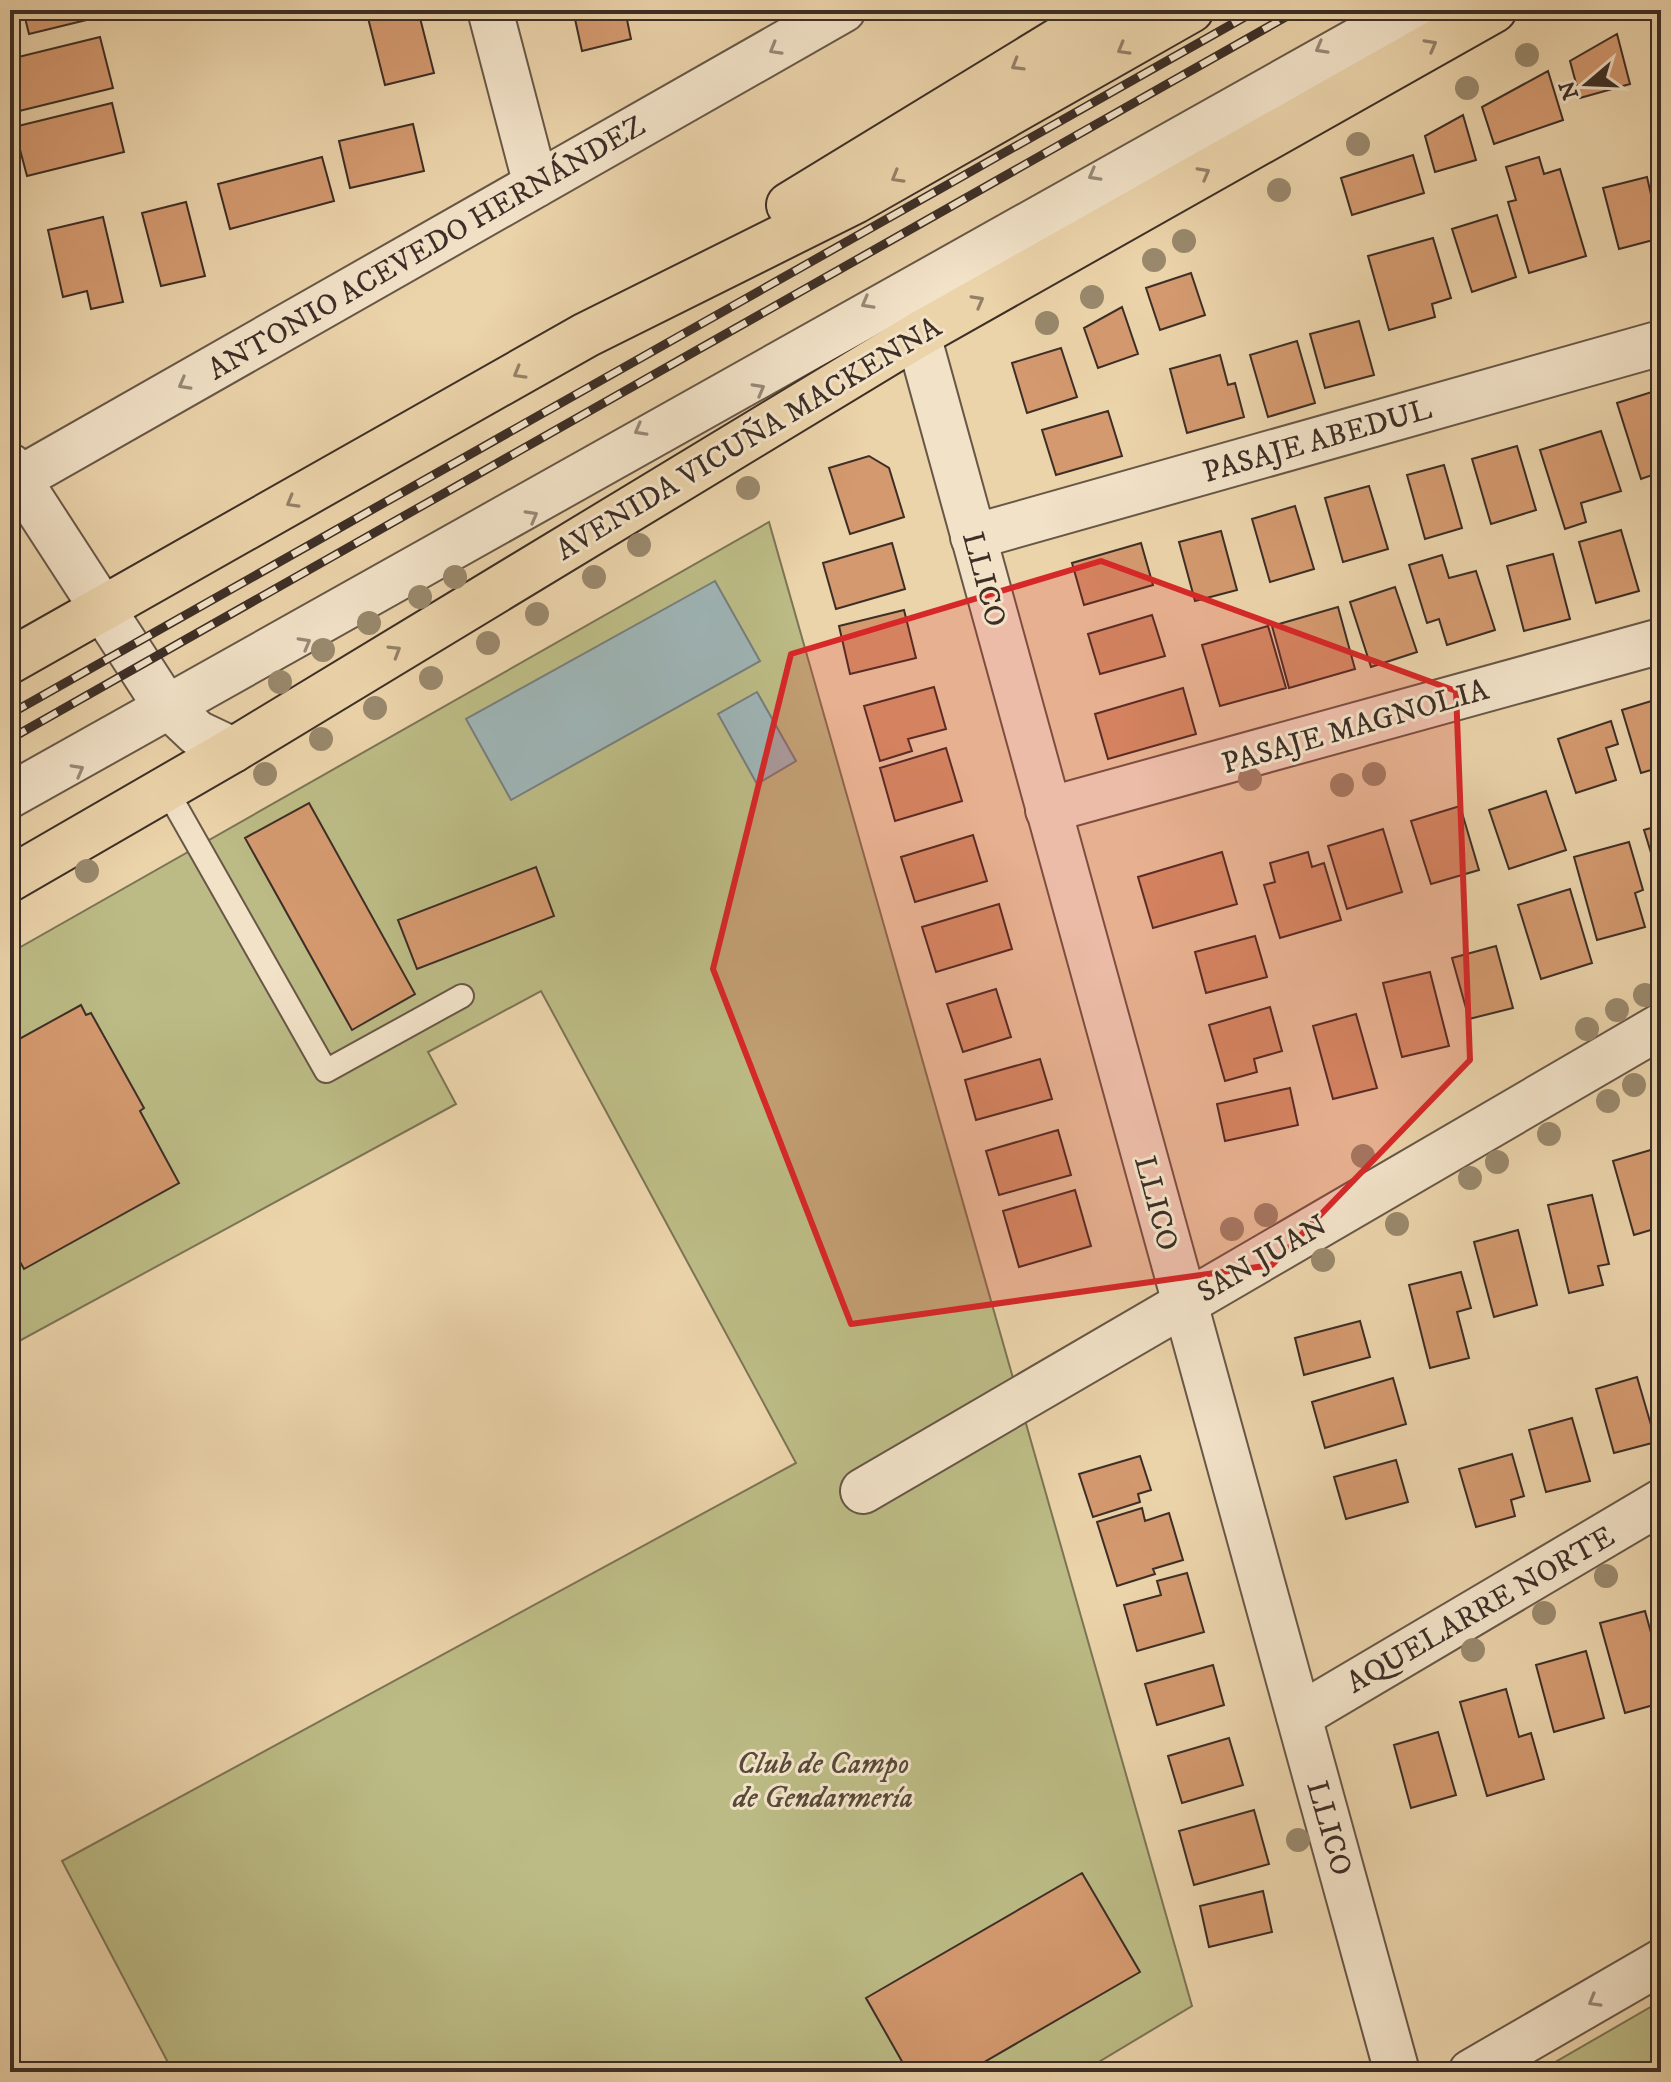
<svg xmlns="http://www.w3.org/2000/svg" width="1671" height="2082" font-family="'IM FELL DW Pica',serif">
  <rect width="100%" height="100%" fill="#ebd3aa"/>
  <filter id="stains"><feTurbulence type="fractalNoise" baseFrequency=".0025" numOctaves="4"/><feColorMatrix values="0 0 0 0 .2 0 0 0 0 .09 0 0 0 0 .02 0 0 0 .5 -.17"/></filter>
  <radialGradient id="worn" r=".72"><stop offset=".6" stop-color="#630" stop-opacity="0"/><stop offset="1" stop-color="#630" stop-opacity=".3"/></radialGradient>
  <!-- green -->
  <path fill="#bcbb85" stroke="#7c7456" stroke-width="2" d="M 769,522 L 1192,2006 L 1082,2072 L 173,2072 L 62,1861 L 796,1463 L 541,991 L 428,1052 L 456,1104 L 10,1346 L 10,953 Z
    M 1661,2001 L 1661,2072 L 1538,2072 Z"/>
  <!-- water -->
  <path fill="#9eb4b5" stroke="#777e7c" stroke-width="2" d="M 715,581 L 760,661 L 511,800 L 466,719 Z
    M 757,692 L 796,761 L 757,784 L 718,714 Z"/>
  <!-- building -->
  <path fill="#d4996f" stroke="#3d2e26" stroke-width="2" d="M 23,10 L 102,10 L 103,16 L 29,34 Z
    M 366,10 L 418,10 L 434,73 L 385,85 Z
    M 573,10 L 625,10 L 631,39 L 582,51 Z
    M 1617,34 L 1630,84 L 1580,98 L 1570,61 Z
    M 100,37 L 113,88 L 15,112 L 10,94 L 10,59 Z
    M 1548,71 L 1563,120 L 1494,144 L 1482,107 Z
    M 112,103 L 124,152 L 27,176 L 14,127 Z
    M 1463,115 L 1476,160 L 1435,172 L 1425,136 Z
    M 413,124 L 424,171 L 350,188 L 339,141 Z
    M 1413,155 L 1424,193 L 1352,215 L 1341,178 Z
    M 322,157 L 334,201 L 230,229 L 218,184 Z
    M 1539,157 L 1544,174 L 1560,169 L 1586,256 L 1529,273 L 1508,202 L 1516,200 L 1506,167 Z
    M 1647,177 L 1661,238 L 1619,249 L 1603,188 Z
    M 186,202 L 205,276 L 161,286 L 142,213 Z
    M 1497,215 L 1516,277 L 1472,292 L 1452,229 Z
    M 103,217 L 123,302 L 91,309 L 87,291 L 63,297 L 48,230 Z
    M 1433,238 L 1451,298 L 1432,304 L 1435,317 L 1389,330 L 1368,256 Z
    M 1191,273 L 1205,315 L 1160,330 L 1146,288 Z
    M 1122,307 L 1138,354 L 1098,368 L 1084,328 Z
    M 1359,321 L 1374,375 L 1325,388 L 1310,334 Z
    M 1297,341 L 1315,403 L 1268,417 L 1250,355 Z
    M 1061,348 L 1077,397 L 1027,413 L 1012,363 Z
    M 1220,355 L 1228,385 L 1235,383 L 1244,417 L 1187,433 L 1170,369 Z
    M 1661,389 L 1661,472 L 1641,479 L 1617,403 Z
    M 1108,411 L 1122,456 L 1056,475 L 1042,430 Z
    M 1601,431 L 1621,491 L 1581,503 L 1586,522 L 1565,529 L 1540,450 Z
    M 1517,446 L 1536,510 L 1491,524 L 1472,459 Z
    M 869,456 L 889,468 L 904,517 L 850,534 L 829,468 Z
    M 1444,465 L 1462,528 L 1425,539 L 1407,475 Z
    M 1369,486 L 1388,549 L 1343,562 L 1325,498 Z
    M 1295,506 L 1314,569 L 1270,582 L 1252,519 Z
    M 1621,530 L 1639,591 L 1596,603 L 1579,542 Z
    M 1221,531 L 1237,590 L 1195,601 L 1179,542 Z
    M 892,543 L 905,589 L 836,609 L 823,563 Z
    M 1141,543 L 1153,585 L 1084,605 L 1072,563 Z
    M 1553,554 L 1570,619 L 1524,631 L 1507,566 Z
    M 1442,555 L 1449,578 L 1476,571 L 1495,630 L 1447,645 L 1439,619 L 1427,623 L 1409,565 Z
    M 1395,587 L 1417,652 L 1371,667 L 1350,602 Z
    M 1338,607 L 1355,669 L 1289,688 L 1272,626 Z
    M 904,610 L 916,658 L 850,674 L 839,626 Z
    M 1152,615 L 1165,656 L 1100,674 L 1088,634 Z
    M 1268,626 L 1286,688 L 1220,706 L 1202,645 Z
    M 934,687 L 946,729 L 908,739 L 912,751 L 880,761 L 864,706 Z
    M 1183,688 L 1196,734 L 1108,759 L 1095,714 Z
    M 1661,698 L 1661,767 L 1641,773 L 1622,710 Z
    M 1611,721 L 1618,744 L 1606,748 L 1616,780 L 1576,793 L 1558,739 Z
    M 946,748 L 962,801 L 895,821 L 880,768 Z
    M 1546,791 L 1566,850 L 1509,869 L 1489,810 Z
    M 309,803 L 415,994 L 352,1030 L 245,838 Z
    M 1460,806 L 1479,870 L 1431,884 L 1411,821 Z
    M 1661,825 L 1661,868 L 1656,869 L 1644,830 Z
    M 1383,829 L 1402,892 L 1347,909 L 1328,846 Z
    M 973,835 L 987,881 L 915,902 L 901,857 Z
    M 1629,842 L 1643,890 L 1635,893 L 1645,927 L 1597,940 L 1574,857 Z
    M 1222,852 L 1237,904 L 1153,928 L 1138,877 Z
    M 1308,852 L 1312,867 L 1324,863 L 1341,920 L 1280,938 L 1264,885 L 1275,882 L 1270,863 Z
    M 536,867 L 554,916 L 417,969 L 398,920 Z
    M 1570,889 L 1592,963 L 1541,979 L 1518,905 Z
    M 999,904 L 1012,949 L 936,972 L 922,927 Z
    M 1255,936 L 1267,977 L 1206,993 L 1195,952 Z
    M 1496,946 L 1513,1008 L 1469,1019 L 1452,958 Z
    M 1430,972 L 1449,1046 L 1402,1057 L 1383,983 Z
    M 996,989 L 1011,1037 L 963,1052 L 947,1004 Z
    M 81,1005 L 86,1015 L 91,1013 L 144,1108 L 140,1111 L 179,1183 L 24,1269 L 10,1244 L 10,1044 Z
    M 1270,1007 L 1282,1051 L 1254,1059 L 1257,1072 L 1225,1081 L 1209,1025 Z
    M 1356,1014 L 1377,1088 L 1333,1099 L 1313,1026 Z
    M 1040,1059 L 1052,1099 L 976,1120 L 965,1080 Z
    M 1290,1088 L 1298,1125 L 1225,1141 L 1217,1104 Z
    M 1058,1130 L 1071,1175 L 999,1195 L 986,1151 Z
    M 1654,1149 L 1661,1172 L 1661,1227 L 1634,1235 L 1613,1161 Z
    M 1075,1190 L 1091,1246 L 1019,1267 L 1003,1211 Z
    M 1592,1195 L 1609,1264 L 1598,1266 L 1603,1285 L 1569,1293 L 1548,1205 Z
    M 1518,1230 L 1537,1305 L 1494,1317 L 1474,1242 Z
    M 1461,1272 L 1471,1308 L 1457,1312 L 1469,1358 L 1430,1368 L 1409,1285 Z
    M 1360,1321 L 1370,1357 L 1304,1375 L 1295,1338 Z
    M 1637,1377 L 1656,1442 L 1614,1453 L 1596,1389 Z
    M 1393,1378 L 1406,1424 L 1325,1448 L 1312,1402 Z
    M 1572,1418 L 1590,1481 L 1546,1492 L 1529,1430 Z
    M 1512,1454 L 1524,1496 L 1511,1500 L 1515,1516 L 1476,1527 L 1459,1469 Z
    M 1140,1456 L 1151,1490 L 1138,1494 L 1140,1502 L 1093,1517 L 1079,1474 Z
    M 1396,1460 L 1408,1502 L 1346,1519 L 1334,1477 Z
    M 1142,1508 L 1145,1521 L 1169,1513 L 1183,1560 L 1153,1569 L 1155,1574 L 1117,1586 L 1097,1522 Z
    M 1187,1573 L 1204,1632 L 1137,1651 L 1124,1605 L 1161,1595 L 1157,1581 Z
    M 1645,1611 L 1661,1669 L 1661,1703 L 1625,1713 L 1600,1623 Z
    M 1586,1651 L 1604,1718 L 1554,1732 L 1536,1665 Z
    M 1213,1665 L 1224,1705 L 1157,1725 L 1145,1684 Z
    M 1506,1689 L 1519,1737 L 1531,1733 L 1544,1779 L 1487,1796 L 1460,1702 Z
    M 1438,1732 L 1456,1795 L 1411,1808 L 1394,1745 Z
    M 1229,1738 L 1243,1785 L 1182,1803 L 1168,1756 Z
    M 1254,1810 L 1269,1864 L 1194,1885 L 1179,1831 Z
    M 1082,1873 L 1140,1972 L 967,2072 L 908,2072 L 866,1998 Z
    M 1263,1891 L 1272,1932 L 1209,1947 L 1200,1906 Z"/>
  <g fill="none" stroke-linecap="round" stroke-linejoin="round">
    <!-- service casing -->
    <g stroke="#685747" stroke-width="26">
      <path id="service" d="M 10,783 L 1389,10
        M 166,789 L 326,1071 L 462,996
        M 10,808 L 1433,10"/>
    </g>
    <!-- minor casing -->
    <g stroke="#685747" stroke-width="48">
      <path id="minor" d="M 490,10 L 536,185
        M 10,466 L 161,699 L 197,733 L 233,750
        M 10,484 L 843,10
        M 973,537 L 1661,343
        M 1048,810 L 1661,641
        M 863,1491 L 1661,1026
        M 1299,1716 L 1661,1502
        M 1471,2072 L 1661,1962"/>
    </g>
    <!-- tertiary casing -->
    <g stroke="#685747" stroke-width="48">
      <path id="tertiary" d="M 918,335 L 1397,2072"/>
    </g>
    <!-- primary casing -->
    <g stroke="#3d2e26" stroke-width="48">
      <path id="primary" d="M 789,205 L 1108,10
        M 10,661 L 586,335 L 855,201 L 1191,10
        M 10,879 L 233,750 L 918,335 L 1494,10"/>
    </g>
    <!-- service -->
    <use href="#service" stroke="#f2e2c8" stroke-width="22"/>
    <!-- minor -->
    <use href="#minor" stroke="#f2e2c8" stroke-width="44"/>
    <!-- tertiary -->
    <use href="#tertiary" stroke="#f2e2c8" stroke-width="44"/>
    <!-- primary -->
    <use href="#primary" stroke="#ebd3aa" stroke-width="44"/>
    <!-- rail casing -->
    <g stroke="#3d2e26" stroke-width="9">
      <path id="rail" d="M 10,714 L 1257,10
        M 10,739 L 1298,10"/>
    </g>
    <!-- rail -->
    <use href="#rail" stroke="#f2e2c8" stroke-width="6" stroke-dasharray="18" stroke-linecap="butt"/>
  </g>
  <!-- trees -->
  <g fill="#99886c">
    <circle cx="1527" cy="55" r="12"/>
    <circle cx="1467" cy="88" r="12"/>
    <circle cx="1358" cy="144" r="12"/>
    <circle cx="1279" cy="190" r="12"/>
    <circle cx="1184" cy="241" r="12"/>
    <circle cx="1154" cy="260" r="12"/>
    <circle cx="1092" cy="297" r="12"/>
    <circle cx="1047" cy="323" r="12"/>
    <circle cx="748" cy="488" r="12"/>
    <circle cx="639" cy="545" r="12"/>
    <circle cx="455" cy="577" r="12"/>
    <circle cx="594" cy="577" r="12"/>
    <circle cx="420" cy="597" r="12"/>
    <circle cx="537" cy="614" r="12"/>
    <circle cx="369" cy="623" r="12"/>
    <circle cx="488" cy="643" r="12"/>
    <circle cx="323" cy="650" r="12"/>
    <circle cx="431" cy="678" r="12"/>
    <circle cx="280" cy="682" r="12"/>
    <circle cx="375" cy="708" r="12"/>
    <circle cx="321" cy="739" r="12"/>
    <circle cx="265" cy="774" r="12"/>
    <circle cx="1374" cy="774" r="12"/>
    <circle cx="1250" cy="779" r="12"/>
    <circle cx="1342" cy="785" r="12"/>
    <circle cx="87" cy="871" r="12"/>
    <circle cx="1645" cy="995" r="12"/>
    <circle cx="1617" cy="1010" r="12"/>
    <circle cx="1587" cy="1029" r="12"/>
    <circle cx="1634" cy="1085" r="12"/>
    <circle cx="1608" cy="1101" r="12"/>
    <circle cx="1549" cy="1134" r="12"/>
    <circle cx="1363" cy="1156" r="12"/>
    <circle cx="1497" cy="1162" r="12"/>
    <circle cx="1470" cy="1178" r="12"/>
    <circle cx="1266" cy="1215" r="12"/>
    <circle cx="1397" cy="1224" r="12"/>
    <circle cx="1232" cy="1229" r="12"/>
    <circle cx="1323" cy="1260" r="12"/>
    <circle cx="1606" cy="1576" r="12"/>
    <circle cx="1544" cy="1613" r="12"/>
    <circle cx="1473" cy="1650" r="12"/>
    <circle cx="1298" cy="1840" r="12"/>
  </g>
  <!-- one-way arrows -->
  <defs><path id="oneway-chevron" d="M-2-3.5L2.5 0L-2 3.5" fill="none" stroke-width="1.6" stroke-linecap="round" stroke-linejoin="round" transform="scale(2)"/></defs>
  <g stroke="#948068">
    <use href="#oneway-chevron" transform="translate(1431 45) rotate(-29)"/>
    <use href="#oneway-chevron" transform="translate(1123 49) rotate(150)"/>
    <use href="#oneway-chevron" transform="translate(1017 65) rotate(149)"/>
    <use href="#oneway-chevron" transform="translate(1204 173) rotate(-29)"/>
    <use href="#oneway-chevron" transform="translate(897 177) rotate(150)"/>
    <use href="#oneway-chevron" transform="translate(978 301) rotate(-29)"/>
    <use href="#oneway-chevron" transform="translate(519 373) rotate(150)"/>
    <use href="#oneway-chevron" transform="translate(292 502) rotate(150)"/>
    <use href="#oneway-chevron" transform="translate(395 651) rotate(-31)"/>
  </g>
  <g stroke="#988877">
    <use href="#oneway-chevron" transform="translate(1321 48) rotate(151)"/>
    <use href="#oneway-chevron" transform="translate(775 49) rotate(150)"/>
    <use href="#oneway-chevron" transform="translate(1094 175) rotate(151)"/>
    <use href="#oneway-chevron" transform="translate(867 303) rotate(151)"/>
    <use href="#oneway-chevron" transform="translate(184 384) rotate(151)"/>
    <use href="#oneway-chevron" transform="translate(759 389) rotate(-29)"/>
    <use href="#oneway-chevron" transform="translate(640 430) rotate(151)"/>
    <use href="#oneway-chevron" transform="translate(532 516) rotate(-29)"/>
    <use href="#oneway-chevron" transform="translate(305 643) rotate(-29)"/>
    <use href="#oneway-chevron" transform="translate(78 770) rotate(-29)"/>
    <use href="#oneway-chevron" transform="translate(1594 2001) rotate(150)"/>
  </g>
  <!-- marked area -->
  <path fill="#d62828" fill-opacity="0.2" stroke="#d62828" stroke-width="6" stroke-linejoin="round" d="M 1101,561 L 1456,691 L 1470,1060 L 1272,1265 L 851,1324 L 713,969 L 791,654 Z"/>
  <g text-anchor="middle" stroke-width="6" stroke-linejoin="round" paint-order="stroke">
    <!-- street labels -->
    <g font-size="30" fill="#3d2e26" stroke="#f2e2c8">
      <text transform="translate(426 247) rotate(-30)" y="10">ANTONIO ACEVEDO HERNÁNDEZ</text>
      <text transform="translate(748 438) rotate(-31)" y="10">AVENIDA VICUÑA MACKENNA</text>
      <text transform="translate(1317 440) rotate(-16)" y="10">PASAJE ABEDUL</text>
      <text transform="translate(985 579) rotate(75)" y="10">LLICO</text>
      <text transform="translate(1355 726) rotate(-16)" y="10">PASAJE MAGNOLIA</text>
      <text transform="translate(1157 1203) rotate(75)" y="10">LLICO</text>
      <text transform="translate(1262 1258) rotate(-30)" y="10">SAN JUAN</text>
      <text transform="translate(1480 1609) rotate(-30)" y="10">AQUELARRE NORTE</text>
      <text transform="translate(1330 1828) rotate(74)" y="10">LLICO</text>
    </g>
    <!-- park labels -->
    <g font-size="30" font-style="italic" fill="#564a39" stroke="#f2e2c8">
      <text x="823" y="1773">Club de Campo<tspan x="823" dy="34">de Gendarmería</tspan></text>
    </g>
  </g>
  <!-- margin -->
  <rect width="1671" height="2082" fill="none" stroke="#ebd3aa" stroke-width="40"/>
  <rect x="12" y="12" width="1647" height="2058" fill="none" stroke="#3d2e26" stroke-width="4"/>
  <rect x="20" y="20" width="1631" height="2042" fill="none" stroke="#3d2e26" stroke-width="2"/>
  <!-- north arrow -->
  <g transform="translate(1587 84) rotate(251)" stroke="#f2e2c8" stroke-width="6" paint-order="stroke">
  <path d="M0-6L14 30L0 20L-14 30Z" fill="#3d2e26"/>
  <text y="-12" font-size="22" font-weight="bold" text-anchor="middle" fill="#3d2e26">N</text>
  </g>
  <rect width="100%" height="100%" filter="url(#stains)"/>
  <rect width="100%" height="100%" fill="url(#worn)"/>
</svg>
